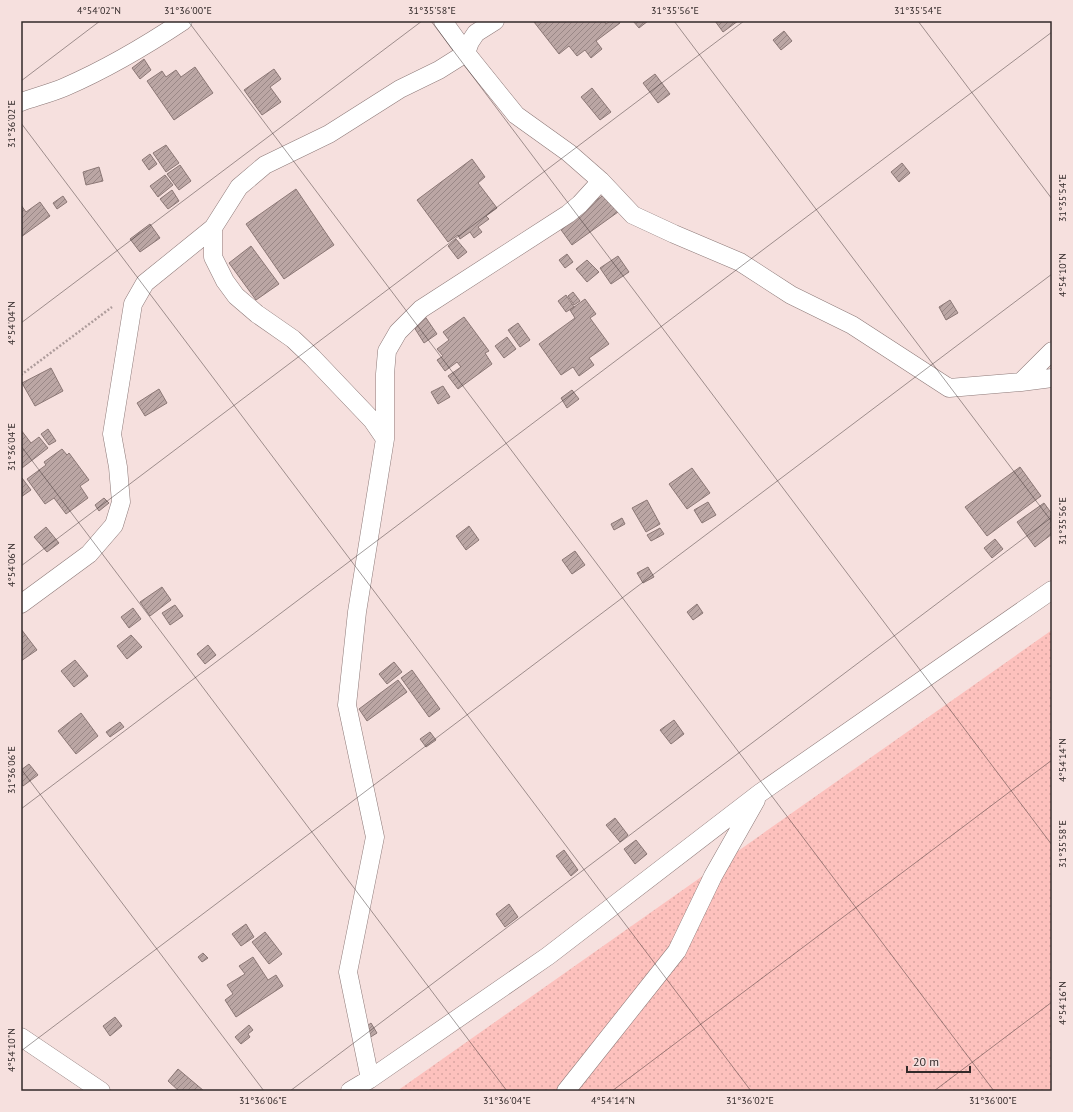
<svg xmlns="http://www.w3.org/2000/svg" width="1073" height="1112" font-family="'PT Sans',sans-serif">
  <defs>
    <pattern id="grass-dots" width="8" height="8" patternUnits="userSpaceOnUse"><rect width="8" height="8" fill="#fdc1bd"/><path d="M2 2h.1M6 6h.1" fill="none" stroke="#d9a6a2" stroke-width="1.8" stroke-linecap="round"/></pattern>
    <pattern id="building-hatch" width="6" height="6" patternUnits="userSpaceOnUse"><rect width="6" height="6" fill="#bba6a4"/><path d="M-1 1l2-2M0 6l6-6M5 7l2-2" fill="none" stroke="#998786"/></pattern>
  </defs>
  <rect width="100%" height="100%" fill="#f6e0de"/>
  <!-- grass -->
  <path fill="url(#grass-dots)" d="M 1052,630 L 1052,1091 L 397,1091 Z"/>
  <!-- building -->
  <path fill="url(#building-hatch)" stroke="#8b7775" d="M 536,21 L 604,21 L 606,24 L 610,21 L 619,21 L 620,23 L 596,41 L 602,49 L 591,58 L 585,50 L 577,56 L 569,46 L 559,54 L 534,22 Z
    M 633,21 L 648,21 L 639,28 Z
    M 715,21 L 738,21 L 723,32 Z
    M 784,31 L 792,41 L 781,50 L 773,40 Z
    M 144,59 L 151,70 L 140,79 L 132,68 Z
    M 195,67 L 213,93 L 174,120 L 147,81 L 162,71 L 166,77 L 176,70 L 181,77 Z
    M 274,69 L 281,79 L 270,87 L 281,102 L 262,115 L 244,90 Z
    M 655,74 L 670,94 L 658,103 L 643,83 Z
    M 592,88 L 611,112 L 600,120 L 581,97 Z
    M 166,145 L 179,163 L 166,172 L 153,153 Z
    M 150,154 L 157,164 L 149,170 L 142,160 Z
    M 472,159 L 485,177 L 478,183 L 497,208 L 486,216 L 489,219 L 478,227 L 482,232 L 474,238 L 470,232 L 460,239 L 458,235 L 448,242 L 417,200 Z
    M 902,163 L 910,173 L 899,182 L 891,172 Z
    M 180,165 L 191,181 L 179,190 L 167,174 Z
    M 99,167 L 103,181 L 86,185 L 83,172 Z
    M 165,175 L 173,185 L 158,197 L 150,186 Z
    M 296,189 L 334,245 L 284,279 L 246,224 Z
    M 172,190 L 179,201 L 168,209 L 160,199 Z
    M 605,194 L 618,212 L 572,245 L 559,227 Z
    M 63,196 L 67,202 L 57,209 L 53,203 Z
    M 40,202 L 50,216 L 21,237 L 21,205 L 26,212 Z
    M 150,224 L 160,238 L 140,252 L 130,239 Z
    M 456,239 L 467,252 L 458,259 L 448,246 Z
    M 251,246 L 279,284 L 256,300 L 229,263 Z
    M 567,254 L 573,262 L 565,268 L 559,260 Z
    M 618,256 L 629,272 L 611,284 L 600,268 Z
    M 587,260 L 599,272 L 587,282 L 576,269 Z
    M 573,292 L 580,301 L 574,305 L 568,296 Z
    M 566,295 L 574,307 L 566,312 L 558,301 Z
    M 585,299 L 596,314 L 590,318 L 609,344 L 589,358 L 594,365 L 579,376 L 573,367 L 561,375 L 539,344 L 575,318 L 570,310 Z
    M 950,300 L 958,313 L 946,320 L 939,307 Z
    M 424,315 L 437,334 L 424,343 L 412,324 Z
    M 464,317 L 489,351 L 485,353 L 492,364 L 458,389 L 448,376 L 461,367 L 457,362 L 445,371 L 437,360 L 443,356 L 437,349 L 449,340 L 443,332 Z
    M 518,323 L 530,340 L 520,347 L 508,330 Z
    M 507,337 L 516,349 L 504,358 L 495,346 Z
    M 51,368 L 63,391 L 35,406 L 22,383 Z
    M 443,386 L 450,397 L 438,404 L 431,392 Z
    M 159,389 L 167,403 L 145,416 L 137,403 Z
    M 572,390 L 579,399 L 567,408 L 561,398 Z
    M 48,429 L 56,441 L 49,445 L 41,434 Z
    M 21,430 L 31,443 L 39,437 L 48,448 L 22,468 Z
    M 62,449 L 67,455 L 69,453 L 89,480 L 80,486 L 88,498 L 66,514 L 54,498 L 45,504 L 27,479 L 46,465 L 44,462 Z
    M 1020,467 L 1041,496 L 987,536 L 965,507 Z
    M 692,468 L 710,493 L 687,509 L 669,484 Z
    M 22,478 L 31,490 L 21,497 L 21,479 Z
    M 104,498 L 109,503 L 99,511 L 95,505 Z
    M 647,500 L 660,524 L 646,532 L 632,508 Z
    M 708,502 L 716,515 L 702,523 L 694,510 Z
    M 1044,503 L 1052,514 L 1052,534 L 1035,547 L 1017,522 Z
    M 622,518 L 625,524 L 614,530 L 611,524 Z
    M 469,526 L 479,540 L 466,550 L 456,536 Z
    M 46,527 L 59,543 L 47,552 L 34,537 Z
    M 660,528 L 664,534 L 651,541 L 647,535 Z
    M 995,539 L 1003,549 L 992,558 L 984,548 Z
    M 575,551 L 585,565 L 572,574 L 562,560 Z
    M 648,567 L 654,577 L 643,583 L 637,573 Z
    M 162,587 L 171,600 L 150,616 L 140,602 Z
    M 697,604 L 703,613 L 693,620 L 687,612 Z
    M 175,605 L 183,616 L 170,625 L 162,613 Z
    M 133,608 L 141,619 L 129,628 L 121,617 Z
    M 21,629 L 37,650 L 21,661 Z
    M 131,635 L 142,647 L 127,659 L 117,646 Z
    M 208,645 L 216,655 L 205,664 L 197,654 Z
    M 75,660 L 88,676 L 74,687 L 61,671 Z
    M 394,662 L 402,672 L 387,684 L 379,674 Z
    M 412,670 L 440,709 L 429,717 L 401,678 Z
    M 398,680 L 407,692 L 367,721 L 359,709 Z
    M 81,713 L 98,736 L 76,754 L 58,731 Z
    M 674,720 L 684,734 L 671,744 L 660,730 Z
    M 120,722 L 124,727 L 110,737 L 106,732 Z
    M 430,732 L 436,740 L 426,747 L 420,739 Z
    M 29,764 L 38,775 L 23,786 L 21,783 L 21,770 Z
    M 615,818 L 628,835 L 620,842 L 606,825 Z
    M 636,840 L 647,854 L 635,864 L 624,849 Z
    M 564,850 L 578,870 L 571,876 L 556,856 Z
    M 509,904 L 518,917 L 505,927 L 496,914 Z
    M 246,924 L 254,937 L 241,946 L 232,934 Z
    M 265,932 L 282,954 L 269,964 L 252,942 Z
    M 203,953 L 208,958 L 202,962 L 198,957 Z
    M 253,957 L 268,980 L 276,975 L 283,986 L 236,1017 L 225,1000 L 233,994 L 227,985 L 245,974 L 239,966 Z
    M 115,1017 L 122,1026 L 110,1036 L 103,1026 Z
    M 371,1023 L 377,1033 L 369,1038 L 363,1029 Z
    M 249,1025 L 253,1030 L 248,1034 L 250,1037 L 241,1044 L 235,1037 Z
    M 178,1069 L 204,1091 L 179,1091 L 168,1081 Z"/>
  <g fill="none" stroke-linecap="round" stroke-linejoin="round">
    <!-- street casing -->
    <g stroke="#8d7978" stroke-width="19">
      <path id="street" d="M 443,21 L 466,53 L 516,115 L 569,153 L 601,181 L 633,215 L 674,234 L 740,262 L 791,295 L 852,325 L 949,388 L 1021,382 L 1052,378
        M 21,102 C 35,97 51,93 65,87 C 104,70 147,45 183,21
        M 1021,382 L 1052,351
        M 385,439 L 385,374 L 387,351 L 398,332 L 421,309 L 568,214 L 580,204 L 601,181
        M 21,604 L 89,554 L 114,525 L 121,502 L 118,467 L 112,434 L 133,304 L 145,283 L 213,228
        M 21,1037 L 101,1091
        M 370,1079 L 348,972 L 375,837 L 347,705 L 357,612 L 385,439 L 372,420 L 312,357 L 293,339 L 257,314 L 236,296 L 225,281 L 213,257 L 213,228 L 239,187 L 265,165 L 329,134 L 400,89 L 439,70 L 466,53 L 470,42 L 476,33 L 495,21
        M 350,1091 L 370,1079 L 548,956 L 760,793 L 1052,590
        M 566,1091 L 677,951 L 713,876 L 756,800"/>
    </g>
    <!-- path -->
    <path stroke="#ae9c9b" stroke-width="2.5" stroke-dasharray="2 2" stroke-linecap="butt" d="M 21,375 L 112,307"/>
    <!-- street -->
    <use href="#street" stroke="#fff" stroke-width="18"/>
  </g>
  <!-- ticks -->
  <path fill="none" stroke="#322929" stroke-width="1" stroke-opacity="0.45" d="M 188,21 L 994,1091M 431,21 L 1052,845M 674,21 L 1052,522M 918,21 L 1052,199M 21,81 L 100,21M 21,123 L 751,1091M 21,323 L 422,21M 21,446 L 507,1091M 21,566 L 744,21M 21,769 L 264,1091M 21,809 L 1052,32M 21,1051 L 1052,274M 290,1091 L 1052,517M 612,1091 L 1052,760M 934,1091 L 1052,1002"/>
  <!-- border -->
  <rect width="1073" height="1112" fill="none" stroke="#f6e0de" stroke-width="44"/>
  <!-- scale -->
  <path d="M907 1066v6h63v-6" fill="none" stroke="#322929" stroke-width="2"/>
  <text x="913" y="1066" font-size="12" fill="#322929" stroke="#f6e0de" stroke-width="3" paint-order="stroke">20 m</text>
  <rect x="22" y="22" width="1029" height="1068" fill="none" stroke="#322929" stroke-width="1.5"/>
  <g font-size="10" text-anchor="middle" fill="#322929">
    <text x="99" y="14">4°54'02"N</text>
    <text x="188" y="14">31°36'00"E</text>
    <text x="432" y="14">31°35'58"E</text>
    <text x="675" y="14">31°35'56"E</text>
    <text x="918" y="14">31°35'54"E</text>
    <text transform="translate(11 124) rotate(-90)" y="4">31°36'02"E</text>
    <text transform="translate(1062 198) rotate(-90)" y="4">31°35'54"E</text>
    <text transform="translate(1062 275) rotate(-90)" y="4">4°54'10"N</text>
    <text transform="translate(11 323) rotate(-90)" y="4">4°54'04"N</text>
    <text transform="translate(11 447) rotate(-90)" y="4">31°36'04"E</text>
    <text transform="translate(1062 521) rotate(-90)" y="4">31°35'56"E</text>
    <text transform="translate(11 565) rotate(-90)" y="4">4°54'06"N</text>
    <text transform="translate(1062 760) rotate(-90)" y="4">4°54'14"N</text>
    <text transform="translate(11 770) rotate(-90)" y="4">31°36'06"E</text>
    <text transform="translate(1062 844) rotate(-90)" y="4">31°35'58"E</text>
    <text transform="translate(1062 1003) rotate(-90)" y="4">4°54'16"N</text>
    <text transform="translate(11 1050) rotate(-90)" y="4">4°54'10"N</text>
    <text x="263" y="1104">31°36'06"E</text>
    <text x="507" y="1104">31°36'04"E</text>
    <text x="613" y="1104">4°54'14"N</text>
    <text x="750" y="1104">31°36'02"E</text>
    <text x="993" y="1104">31°36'00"E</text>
  </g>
</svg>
